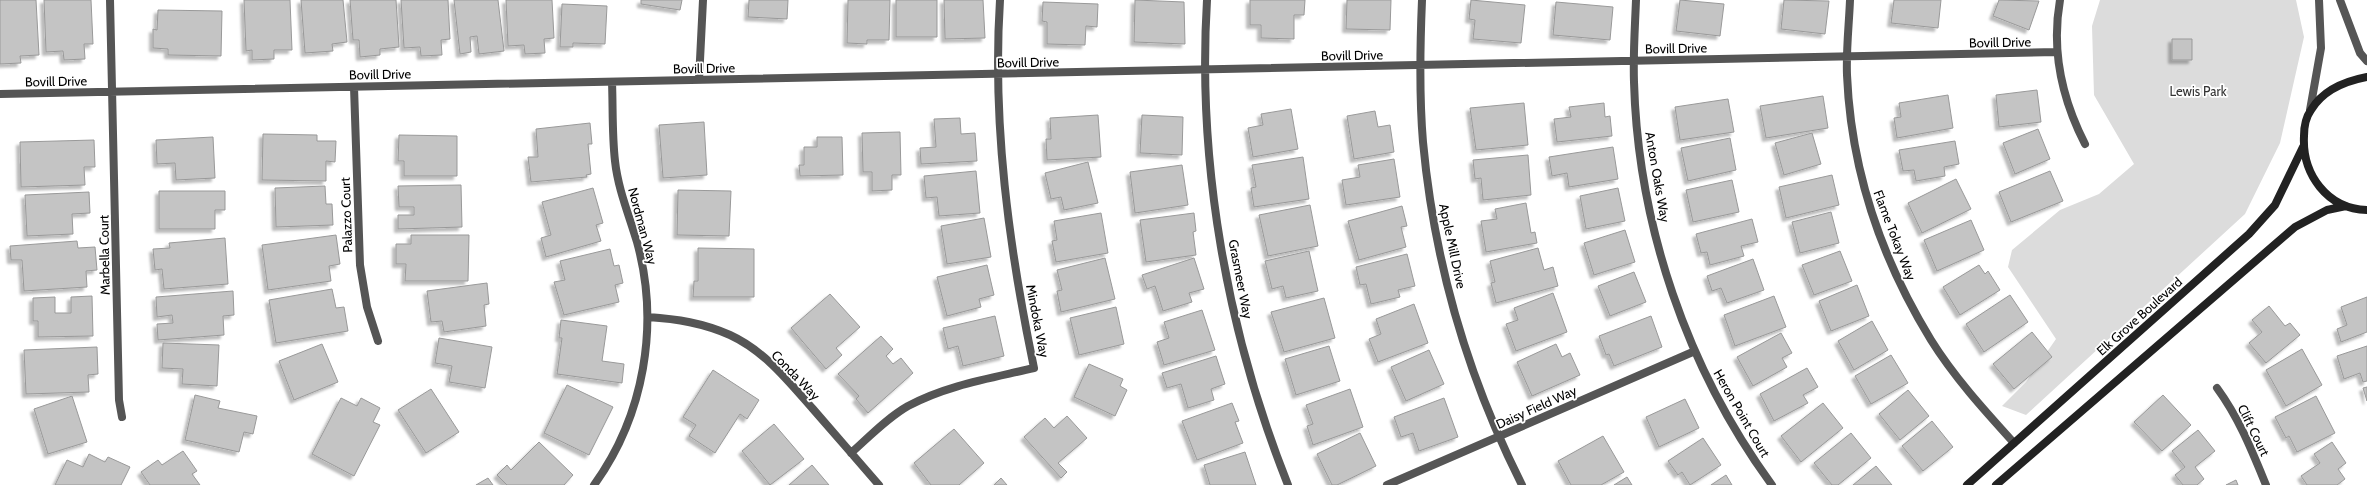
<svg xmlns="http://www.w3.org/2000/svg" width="2367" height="485" font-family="Cabin,sans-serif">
  <defs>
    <filter id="shadow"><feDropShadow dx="-3.5" dy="3.5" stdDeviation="1" flood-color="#0004"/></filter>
  </defs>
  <rect width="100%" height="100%" fill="#fff"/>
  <!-- green -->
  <path fill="#dcdcdc" d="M 2100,0 L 2296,0 L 2304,37 L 2280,143 L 2245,214 L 2026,415 L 2002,406 L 2026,382 L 2056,339 L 2008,267 L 2012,250 L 2060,210 L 2099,194 L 2134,164 L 2094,95 L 2092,26 Z"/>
  <!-- building -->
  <path fill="#c4c4c4" stroke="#999" filter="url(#shadow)" d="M 0,0 L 36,0 L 39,55 L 20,56 L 21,63 L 0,64 Z
    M 44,0 L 91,0 L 93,44 L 84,44 L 85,59 L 64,60 L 63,51 L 46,52 Z
    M 244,0 L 290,0 L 292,50 L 274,50 L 274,59 L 252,60 L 252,50 L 246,51 Z
    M 301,0 L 343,0 L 347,42 L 332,44 L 333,51 L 305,53 Z
    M 350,0 L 396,0 L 399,47 L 380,49 L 380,55 L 360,57 L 359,40 L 353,40 Z
    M 401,0 L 448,0 L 450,39 L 441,40 L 442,55 L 421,56 L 420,47 L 404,48 Z
    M 454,0 L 498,0 L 504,51 L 479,54 L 477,36 L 470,37 L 471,52 L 460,54 Z
    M 506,0 L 552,0 L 554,38 L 544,39 L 545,53 L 525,54 L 524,45 L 508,46 Z
    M 641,0 L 682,0 L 680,10 L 641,4 Z
    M 749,0 L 788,0 L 787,19 L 748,17 Z
    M 848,0 L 890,0 L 889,40 L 867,40 L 867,44 L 847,43 Z
    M 896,0 L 937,0 L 937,37 L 896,37 Z
    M 944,0 L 983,0 L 985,38 L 945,39 Z
    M 1135,0 L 1184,2 L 1185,44 L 1134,42 Z
    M 1250,0 L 1305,0 L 1304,15 L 1294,15 L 1294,39 L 1261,38 L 1261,25 L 1250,25 Z
    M 1347,0 L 1391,0 L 1390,30 L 1346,29 Z
    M 1471,0 L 1525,5 L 1521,43 L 1473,39 L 1475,20 L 1469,19 Z
    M 1680,0 L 1724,4 L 1720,36 L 1676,31 Z
    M 1784,0 L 1829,1 L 1825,34 L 1781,29 Z
    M 1894,0 L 1941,0 L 1938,28 L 1891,23 Z
    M 1999,0 L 2039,1 L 2029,30 L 1993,16 Z
    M 1043,2 L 1098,4 L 1097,27 L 1086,26 L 1085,45 L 1047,44 L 1047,22 L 1042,21 Z
    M 1556,2 L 1613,7 L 1610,40 L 1553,35 Z
    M 562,4 L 607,6 L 605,44 L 573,43 L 573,47 L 560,47 Z
    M 158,10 L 222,11 L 221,56 L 168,55 L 168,49 L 153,48 L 153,29 L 157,30 Z
    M 2172,39 L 2192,39 L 2192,60 L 2172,60 Z
    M 2037,90 L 2041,122 L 1999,127 L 1996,95 Z
    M 1948,95 L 1953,128 L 1897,138 L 1894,118 L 1901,117 L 1899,103 Z
    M 1823,96 L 1828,128 L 1766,138 L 1760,106 Z
    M 1728,99 L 1734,132 L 1680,140 L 1675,107 Z
    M 1524,103 L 1528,145 L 1476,150 L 1470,108 Z
    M 1604,103 L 1605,117 L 1610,116 L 1612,136 L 1557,142 L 1554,119 L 1571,117 L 1569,107 Z
    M 1291,109 L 1298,149 L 1253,157 L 1248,128 L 1263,125 L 1261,114 Z
    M 1375,111 L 1378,127 L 1390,125 L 1394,152 L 1354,159 L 1347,116 Z
    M 1098,115 L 1101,157 L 1047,160 L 1046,139 L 1051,139 L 1050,118 Z
    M 1142,115 L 1183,117 L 1182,155 L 1140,153 Z
    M 960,118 L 961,134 L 975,133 L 977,161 L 921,164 L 920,148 L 936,147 L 934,119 Z
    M 704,122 L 707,175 L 663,178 L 659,125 Z
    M 590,123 L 592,144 L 588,144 L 591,174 L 586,175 L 587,177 L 531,182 L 528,157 L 538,157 L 536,129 Z
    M 2038,129 L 2050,159 L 2015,174 L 2003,143 Z
    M 900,132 L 901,175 L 892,175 L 892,190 L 872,191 L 872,172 L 863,172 L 862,133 Z
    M 1812,133 L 1821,164 L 1784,175 L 1775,143 Z
    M 263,134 L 317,135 L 317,141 L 336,141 L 335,162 L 326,161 L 326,181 L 262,180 Z
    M 399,135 L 457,136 L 457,176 L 404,176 L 404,161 L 398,161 Z
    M 213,137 L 215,178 L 176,180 L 175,163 L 157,164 L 156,140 Z
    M 817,137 L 842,137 L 843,175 L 800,176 L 799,165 L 804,165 L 804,147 L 817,147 Z
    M 1730,138 L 1736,170 L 1688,181 L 1681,148 Z
    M 94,140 L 95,167 L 84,167 L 85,185 L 21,187 L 20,142 Z
    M 1955,141 L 1959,164 L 1944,167 L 1945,176 L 1916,181 L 1914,170 L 1903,171 L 1899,150 Z
    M 1613,147 L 1618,179 L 1569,187 L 1567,173 L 1552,176 L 1549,157 Z
    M 1528,155 L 1531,195 L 1483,200 L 1481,178 L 1475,179 L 1473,160 Z
    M 1303,157 L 1309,199 L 1254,207 L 1251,188 L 1256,187 L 1252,165 Z
    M 1394,159 L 1400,197 L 1346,205 L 1342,180 L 1360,177 L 1358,165 Z
    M 1088,162 L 1098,203 L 1064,210 L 1061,197 L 1051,199 L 1045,173 Z
    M 1182,165 L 1188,205 L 1135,213 L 1130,172 Z
    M 976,171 L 980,213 L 939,216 L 937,197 L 926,198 L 924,176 Z
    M 2050,171 L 2063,201 L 2011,222 L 1999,192 Z
    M 1832,175 L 1839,205 L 1786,218 L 1779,187 Z
    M 1956,179 L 1971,209 L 1922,233 L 1908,203 Z
    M 1732,180 L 1739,212 L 1693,222 L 1686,190 Z
    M 461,185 L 462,227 L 398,229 L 398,215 L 414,215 L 414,207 L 399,207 L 398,186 Z
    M 325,186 L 326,204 L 332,204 L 333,225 L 276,227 L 275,188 Z
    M 593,188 L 603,223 L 596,225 L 601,241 L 546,257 L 541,238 L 551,235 L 542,202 Z
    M 1618,188 L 1625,221 L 1586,229 L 1580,196 Z
    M 678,190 L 731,191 L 729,236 L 677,235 Z
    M 159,191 L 225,191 L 225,210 L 215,210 L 215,229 L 159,229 Z
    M 89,192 L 90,213 L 72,214 L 73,234 L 27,236 L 25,195 Z
    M 1526,203 L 1531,233 L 1535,232 L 1537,243 L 1486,252 L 1481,221 L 1497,219 L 1495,209 Z
    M 1310,205 L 1318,246 L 1268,256 L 1259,215 Z
    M 1402,206 L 1407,226 L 1401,227 L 1406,247 L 1359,260 L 1348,221 Z
    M 1831,212 L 1839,243 L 1800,253 L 1792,222 Z
    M 1101,213 L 1108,253 L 1056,262 L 1052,241 L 1057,240 L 1054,221 Z
    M 1194,213 L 1196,231 L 1193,232 L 1196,255 L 1146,262 L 1140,220 Z
    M 984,218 L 991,257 L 947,264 L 941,226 Z
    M 1752,219 L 1758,242 L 1741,246 L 1744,256 L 1710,265 L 1707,252 L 1701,253 L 1696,234 Z
    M 1971,220 L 1984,250 L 1937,271 L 1924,240 Z
    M 1625,230 L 1635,262 L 1594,275 L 1584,243 Z
    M 336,235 L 340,264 L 329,266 L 331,281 L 268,290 L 262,245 Z
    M 411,235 L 469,235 L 468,281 L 405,281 L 406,264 L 396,264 L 396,244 L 411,244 Z
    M 225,238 L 228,284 L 164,289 L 162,269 L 155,270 L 153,249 L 170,248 L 169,243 Z
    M 77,241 L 78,248 L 95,247 L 97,270 L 86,271 L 87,287 L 24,291 L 22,260 L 11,260 L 10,246 Z
    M 698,248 L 754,249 L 754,297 L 693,297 L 694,281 L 698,281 Z
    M 1538,248 L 1544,270 L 1553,267 L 1558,286 L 1496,303 L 1491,283 L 1495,282 L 1490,261 Z
    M 610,249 L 614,266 L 619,265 L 623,283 L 615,285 L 619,302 L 564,315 L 554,282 L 565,280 L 560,261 Z
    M 1309,251 L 1318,291 L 1286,298 L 1283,286 L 1272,289 L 1265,261 Z
    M 1840,251 L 1852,281 L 1814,295 L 1802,265 Z
    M 1407,254 L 1415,286 L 1398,290 L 1400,297 L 1371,304 L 1366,284 L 1360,285 L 1356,267 Z
    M 1105,258 L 1115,299 L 1061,312 L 1057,291 L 1062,290 L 1057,270 Z
    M 1194,258 L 1204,289 L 1189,293 L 1192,302 L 1163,311 L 1155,286 L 1147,289 L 1142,275 Z
    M 1753,259 L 1764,290 L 1727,303 L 1721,288 L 1712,291 L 1707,276 Z
    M 987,265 L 994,295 L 979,299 L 981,307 L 947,316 L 937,277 Z
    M 1979,265 L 1985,274 L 1988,271 L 2000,290 L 1960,315 L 1943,287 Z
    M 1634,272 L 1646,302 L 1610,316 L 1598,286 Z
    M 487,283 L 489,304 L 484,305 L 486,326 L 444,332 L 442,321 L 431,322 L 427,291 Z
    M 1857,285 L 1869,316 L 1831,331 L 1819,301 Z
    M 332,289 L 336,308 L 344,307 L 348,331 L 276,343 L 269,300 Z
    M 233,291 L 234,315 L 223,316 L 224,335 L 158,340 L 157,324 L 173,323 L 172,315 L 157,317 L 156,297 Z
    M 1553,293 L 1567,332 L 1516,351 L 1506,324 L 1518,320 L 1514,308 Z
    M 830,294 L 860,327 L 836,348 L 842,355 L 826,369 L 791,328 Z
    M 2010,295 L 2028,322 L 1984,352 L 1966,324 Z
    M 92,296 L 93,336 L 38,337 L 38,321 L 33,321 L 33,298 L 55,297 L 55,313 L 71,313 L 71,297 Z
    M 1774,296 L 1786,327 L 1735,346 L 1724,315 Z
    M 2367,297 L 2367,332 L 2341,342 L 2337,329 L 2347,325 L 2341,307 Z
    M 1324,298 L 1335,338 L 1284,352 L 1271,312 Z
    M 1414,304 L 1428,343 L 1378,362 L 1369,339 L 1381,334 L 1376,319 Z
    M 2269,306 L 2285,326 L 2290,323 L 2300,335 L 2266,363 L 2249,343 L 2262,332 L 2252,320 Z
    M 1116,307 L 1124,344 L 1079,355 L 1070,318 Z
    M 1202,310 L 1215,350 L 1164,365 L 1157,342 L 1169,338 L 1164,322 Z
    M 995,316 L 1004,356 L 963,366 L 958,346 L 948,349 L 943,328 Z
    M 1651,316 L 1662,347 L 1614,366 L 1609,354 L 1606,355 L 1599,336 Z
    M 561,320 L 607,326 L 602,361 L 624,364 L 622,383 L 557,374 L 562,338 L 559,338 Z
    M 1872,321 L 1888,350 L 1854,370 L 1838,341 Z
    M 2032,332 L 2052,357 L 2014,389 L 1993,364 Z
    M 1781,333 L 1792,353 L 1782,358 L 1787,367 L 1753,386 L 1737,357 Z
    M 881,336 L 893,349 L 886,356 L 893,364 L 901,358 L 913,373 L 868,413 L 856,399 L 859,396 L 838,374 Z
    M 439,338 L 492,347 L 485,388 L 449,382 L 452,366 L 435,363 Z
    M 163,343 L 219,345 L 217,386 L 182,384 L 183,369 L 162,368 Z
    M 322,344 L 338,382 L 294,400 L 279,361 Z
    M 1556,344 L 1562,357 L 1570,353 L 1580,375 L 1532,396 L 1517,362 Z
    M 1329,346 L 1340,381 L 1296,395 L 1285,359 Z
    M 2367,346 L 2367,381 L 2363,382 L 2360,373 L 2344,379 L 2337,356 Z
    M 97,347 L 98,374 L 88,375 L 89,392 L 26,394 L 24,350 Z
    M 2302,349 L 2322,385 L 2286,406 L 2266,370 Z
    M 1429,350 L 1444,384 L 1406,401 L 1391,367 Z
    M 1891,355 L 1908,383 L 1871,404 L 1855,376 Z
    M 1216,356 L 1225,384 L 1211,389 L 1214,400 L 1188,408 L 1181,384 L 1167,388 L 1162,373 Z
    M 1089,364 L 1123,379 L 1120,386 L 1127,390 L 1115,416 L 1074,397 Z
    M 1807,368 L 1818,387 L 1803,395 L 1808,403 L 1774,421 L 1760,394 Z
    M 713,370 L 759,400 L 747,419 L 740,414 L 715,453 L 689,436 L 696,425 L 683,417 Z
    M 567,385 L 613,407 L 589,455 L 544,433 Z
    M 2367,387 L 2367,401 L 2363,388 Z
    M 431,389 L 459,432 L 426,453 L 398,410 Z
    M 1350,389 L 1363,427 L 1313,445 L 1307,426 L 1313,424 L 1306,405 Z
    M 1908,390 L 1929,416 L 1900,440 L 1879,414 Z
    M 195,395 L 220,401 L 218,408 L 257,416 L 253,434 L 244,432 L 239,452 L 185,440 Z
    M 2163,395 L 2191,425 L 2162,451 L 2134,422 Z
    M 72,396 L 87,442 L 48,454 L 34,409 Z
    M 2316,396 L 2335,433 L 2297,452 L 2289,436 L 2286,438 L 2275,417 Z
    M 341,398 L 357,406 L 361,398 L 380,408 L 373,422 L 380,425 L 354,476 L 312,454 Z
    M 1444,398 L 1458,437 L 1419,451 L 1413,433 L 1401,437 L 1394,417 Z
    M 1685,399 L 1699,428 L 1659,447 L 1646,417 Z
    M 1232,403 L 1239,421 L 1235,422 L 1243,443 L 1197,460 L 1182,421 Z
    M 1823,403 L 1843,428 L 1801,462 L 1781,436 Z
    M 1067,416 L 1087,438 L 1058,463 L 1067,472 L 1061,478 L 1024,437 L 1045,418 L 1054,428 Z
    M 1932,421 L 1953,447 L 1923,471 L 1902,446 Z
    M 774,424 L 804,459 L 770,485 L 742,451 Z
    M 954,429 L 984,463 L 959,485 L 931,485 L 914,463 Z
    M 2198,430 L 2215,451 L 2195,467 L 2204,479 L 2197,485 L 2183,485 L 2175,475 L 2185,467 L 2172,451 Z
    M 1360,433 L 1376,466 L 1337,485 L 1332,485 L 1317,454 Z
    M 1851,433 L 1871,458 L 1838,485 L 1832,485 L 1814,463 Z
    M 1603,436 L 1624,472 L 1601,485 L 1571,485 L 1558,461 Z
    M 1703,438 L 1721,465 L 1690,485 L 1682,472 L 1678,475 L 1668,461 Z
    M 539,442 L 573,475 L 564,485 L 507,485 L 497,475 L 507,465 L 511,470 Z
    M 2332,442 L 2346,463 L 2338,469 L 2345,479 L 2337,485 L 2307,485 L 2301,476 L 2320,463 L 2314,454 Z
    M 183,451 L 197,471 L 192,474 L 200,485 L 150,485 L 141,472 L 158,460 L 162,465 Z
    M 1245,452 L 1256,485 L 1210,485 L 1204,465 Z
    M 89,454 L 105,462 L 108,457 L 130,467 L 121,485 L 55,485 L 67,460 L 83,467 Z
    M 812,465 L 829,485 L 789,485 Z
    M 1876,466 L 1892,485 L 1853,485 Z
    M 1726,475 L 1732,485 L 1711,485 Z
    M 1627,477 L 1632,485 L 1614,485 Z
    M 488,478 L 493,485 L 476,485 Z
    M 1001,478 L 1007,485 L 994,485 Z
    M 2236,480 L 2238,485 L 2226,485 Z"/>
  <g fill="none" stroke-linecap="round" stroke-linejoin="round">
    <!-- minor -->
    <path stroke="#555" stroke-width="8" d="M 110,0 L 119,400 L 122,417
      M 1207,0 C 1197,164 1227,332 1288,485
      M 1422,0 C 1420,47 1419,95 1423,142 C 1434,261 1468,378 1522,485
      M 1636,0 C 1635,27 1633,54 1634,82 C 1638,225 1687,369 1772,485
      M 1850,0 C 1849,25 1846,50 1847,75 C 1851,170 1882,260 1931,340 C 1954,377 1985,411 2014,443
      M 2060,0 C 2051,51 2062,99 2085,144
      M 2340,0 L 2360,53 L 2367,61
      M 699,80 L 703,0
      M 354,87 L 360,265 L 367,307 L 378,341
      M 0,94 L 2057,52
      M 2310,110 L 2321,48 L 2319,0
      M 648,317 C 677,319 703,323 730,335 C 765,351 789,382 813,409 C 835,434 857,460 879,485
      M 2217,388 C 2239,418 2252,451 2266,485
      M 851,453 C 869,437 887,418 908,406 C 947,385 992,378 1034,368 C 1009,248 992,123 1000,0
      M 594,485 C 644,416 660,325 637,242 C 629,215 618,189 615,161 C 612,135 613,108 612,82
      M 1387,485 L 1695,351"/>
    <!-- secondary -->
    <path stroke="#222" stroke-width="8" d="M 2367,77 C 2346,81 2323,90 2311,110 C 2306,117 2304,128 2304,136 C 2302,174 2327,209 2367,210
      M 1967,485 L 2249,234 L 2275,205 L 2303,147
      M 1996,485 L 2295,227 L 2327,210 L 2346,206"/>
  </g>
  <g text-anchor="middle" stroke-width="3.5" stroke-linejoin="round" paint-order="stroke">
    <!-- street labels -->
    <g font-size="13" fill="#000" stroke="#fff">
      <text transform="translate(2000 42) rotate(-1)" y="5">Bovill Drive</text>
      <text transform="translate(1676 48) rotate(-1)" y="5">Bovill Drive</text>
      <text transform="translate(1352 55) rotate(-1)" y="5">Bovill Drive</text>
      <text transform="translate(1028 62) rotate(-1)" y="5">Bovill Drive</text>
      <text transform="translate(704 68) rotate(-1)" y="5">Bovill Drive</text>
      <text transform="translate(380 74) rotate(-1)" y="5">Bovill Drive</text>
      <text transform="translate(56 81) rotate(-1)" y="5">Bovill Drive</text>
      <text transform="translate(1658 177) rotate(80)" y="5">Anton Oaks Way</text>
      <text transform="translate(346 215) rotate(-92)" y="5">Palazzo Court</text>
      <text transform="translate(643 226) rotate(75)" y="5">Nordman Way</text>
      <text transform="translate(1895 235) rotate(69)" y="5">Flame Tokay Way</text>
      <text transform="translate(1453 246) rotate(78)" y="5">Apple Mill Drive</text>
      <text transform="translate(104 255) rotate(-91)" y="5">Marbella Court</text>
      <text transform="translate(1241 279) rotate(79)" y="5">Grasmeer Way</text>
      <text transform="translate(2139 316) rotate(-42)" y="5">Elk Grove Boulevard</text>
      <text transform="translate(1038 321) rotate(79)" y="5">Mindoka Way</text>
      <text transform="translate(796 375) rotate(46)" y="5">Conda Way</text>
      <text transform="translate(1536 407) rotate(-24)" y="5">Daisy Field Way</text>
      <text transform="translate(1742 413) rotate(60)" y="5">Heron Point Court</text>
      <text transform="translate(2254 430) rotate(64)" y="5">Clift Court</text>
    </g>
    <!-- park labels -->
    <g font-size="13" fill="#333" stroke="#fff">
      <text x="2198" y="96">Lewis Park</text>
    </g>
  </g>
</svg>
